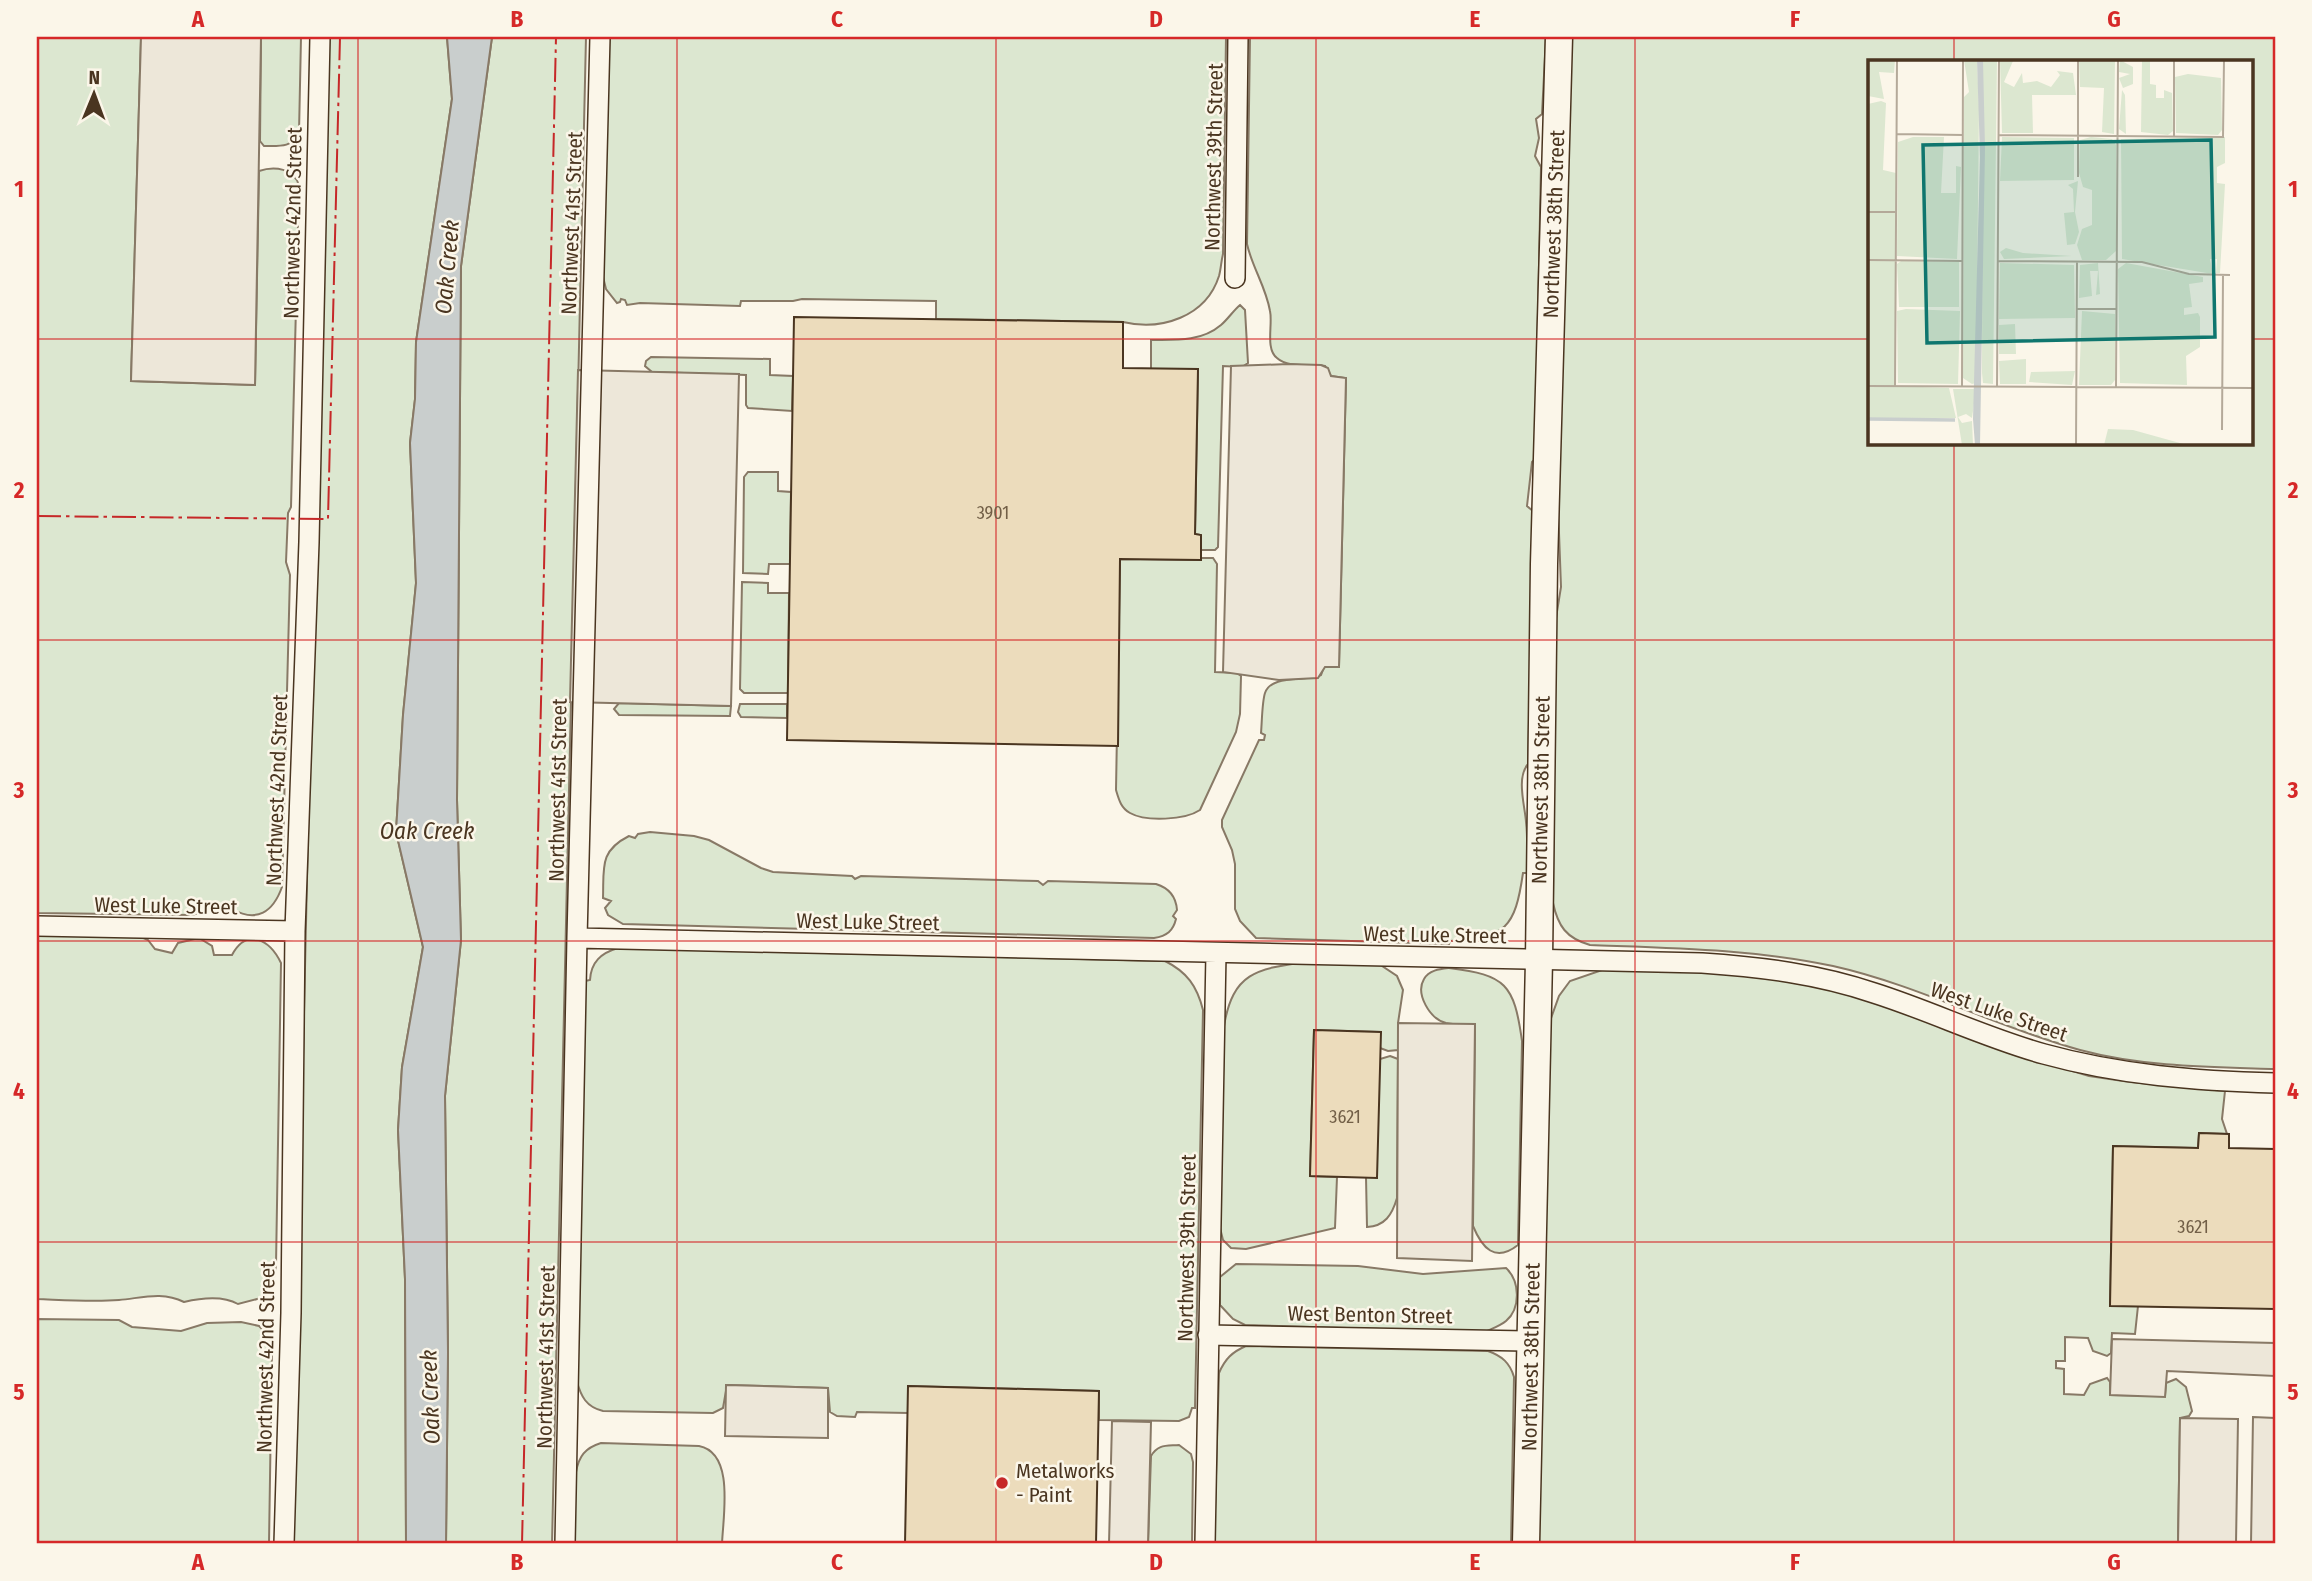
<svg xmlns="http://www.w3.org/2000/svg" width="2312" height="1581" font-family="'Fira Sans Condensed',sans-serif">
  <rect width="100%" height="100%" fill="#fbf6e9"/>
  <!-- green -->
  <path fill="#dce7d0" stroke="#887966" stroke-width="2" fill-rule="evenodd" d="M 37,37 L 141,37 L 131,381 L 255,385 L 259,171 C 274,166 295,168 299,186 L 291,507 L 288,513 L 286,562 L 290,575 L 282,887 C 273,912 257,923 232,909 L 222,912 L 209,910 L 192,915 L 37,913 Z
    M 261,37 L 301,37 L 299,133 C 292,148 279,146 264,146 L 260,141 Z
    M 326,37 L 447,37 L 452,99 L 416,342 L 415,399 L 410,443 L 416,583 L 403,715 L 396,832 L 423,947 L 402,1067 L 398,1130 L 405,1279 L 406,1544 L 292,1544 Z
    M 492,37 L 586,37 L 552,1544 L 446,1544 L 448,1352 L 445,1096 L 461,940 L 457,800 L 461,266 Z
    M 606,37 L 1226,37 L 1223,254 C 1221,262 1221,269 1219,276 C 1206,317 1161,331 1123,322 L 936,319 L 936,301 L 802,299 L 793,301 L 741,301 L 740,306 L 640,303 L 627,305 L 625,300 L 621,299 L 620,302 L 617,303 L 606,289 L 603,277 Z
    M 1250,37 L 1546,37 L 1542,114 L 1536,119 L 1539,138 L 1535,156 L 1541,167 L 1535,459 L 1532,462 L 1527,506 L 1534,512 L 1528,764 C 1516,778 1525,806 1526,822 C 1528,839 1527,856 1527,873 L 1523,873 C 1515,928 1506,938 1450,941 L 1449,944 L 1256,938 L 1240,921 L 1235,909 L 1235,864 L 1232,850 L 1222,827 L 1222,820 L 1259,740 L 1264,740 L 1265,735 L 1261,733 C 1262,722 1262,702 1265,693 C 1271,674 1306,682 1321,675 L 1324,667 L 1339,666 L 1346,378 L 1331,376 L 1325,366 C 1310,363 1289,369 1277,358 C 1265,349 1273,324 1270,311 C 1266,287 1252,267 1247,244 Z
    M 1571,37 L 2275,37 L 2275,1069 C 2210,1067 2143,1067 2080,1050 C 1996,1027 1918,985 1833,966 C 1753,949 1672,948 1590,945 C 1566,938 1558,926 1553,903 L 1555,624 L 1561,587 L 1558,506 ZM 1869,61 L 2251,61 L 2251,443 L 1869,443 Z
    M 1240,305 L 1245,310 L 1248,363 L 1242,367 L 1223,366 L 1218,547 L 1215,550 L 1201,550 L 1201,535 L 1195,534 L 1198,370 L 1151,369 L 1151,340 C 1175,340 1201,342 1221,325 C 1228,319 1233,311 1240,305 Z
    M 651,357 L 770,359 L 770,375 L 793,376 L 792,411 L 748,408 L 746,405 L 746,375 L 652,372 L 645,366 L 646,361 Z
    M 748,472 L 778,472 L 778,491 L 791,492 L 790,564 L 769,564 L 768,574 L 743,573 L 744,477 Z
    M 1201,558 L 1213,558 L 1217,564 L 1215,672 L 1237,673 L 1241,676 L 1240,714 L 1236,732 L 1200,810 C 1185,820 1146,822 1130,813 C 1121,808 1119,800 1116,790 L 1120,559 L 1201,560 Z
    M 742,582 L 768,583 L 768,593 L 789,593 L 788,693 L 744,693 L 740,689 Z
    M 619,703 L 731,706 L 730,716 L 619,715 L 614,709 Z
    M 740,704 L 787,704 L 787,718 L 741,717 L 738,712 Z
    M 650,832 L 694,836 L 709,840 L 761,868 L 773,872 L 852,876 L 855,879 L 861,876 L 1038,881 L 1043,885 L 1048,881 L 1156,884 C 1169,888 1176,896 1177,910 L 1173,916 L 1176,919 C 1173,931 1167,936 1154,938 L 623,924 L 608,915 L 605,908 L 611,901 L 603,898 C 604,868 599,851 629,836 L 635,838 L 638,834 Z
    M 37,933 L 139,936 L 148,940 L 155,949 L 172,953 L 178,943 L 199,938 L 212,946 L 214,955 L 232,955 C 247,927 270,940 281,963 L 276,1265 L 273,1284 L 265,1297 L 238,1304 C 222,1295 201,1298 184,1302 C 162,1291 142,1298 119,1300 C 92,1302 64,1300 37,1299 Z
    M 618,948 L 1165,961 C 1187,972 1197,986 1203,1010 L 1195,1408 L 1192,1408 L 1189,1417 L 1179,1421 L 1099,1420 L 1099,1391 L 909,1386 L 908,1413 L 857,1412 L 855,1417 L 837,1416 L 830,1412 L 828,1388 L 727,1385 L 723,1408 L 713,1413 L 603,1411 C 586,1407 581,1396 577,1382 L 585,981 L 590,980 C 591,962 601,953 618,948 Z
    M 1305,962 L 1379,964 L 1397,976 L 1403,990 L 1398,1023 L 1398,1050 L 1388,1051 L 1380,1048 L 1380,1032 L 1314,1030 L 1310,1176 L 1337,1177 L 1335,1228 L 1246,1249 L 1231,1248 L 1223,1240 L 1220,1228 L 1224,1026 C 1233,972 1257,969 1305,962 Z
    M 1449,968 C 1506,975 1514,984 1522,1041 L 1518,1245 C 1495,1263 1482,1248 1473,1226 L 1475,1024 C 1466,1024 1455,1025 1446,1023 C 1430,1019 1415,994 1424,979 C 1429,970 1440,969 1449,968 Z
    M 1608,968 L 1742,973 L 1842,991 L 2036,1060 L 2089,1076 L 2130,1082 L 2225,1091 L 2222,1119 L 2227,1134 L 2199,1133 L 2198,1148 L 2113,1146 L 2110,1305 L 2138,1306 L 2135,1334 L 2112,1333 L 2111,1353 L 2107,1356 L 2093,1351 L 2088,1338 L 2065,1337 L 2065,1361 L 2056,1361 L 2056,1368 L 2064,1369 L 2064,1394 L 2084,1395 L 2090,1384 L 2107,1378 L 2110,1382 L 2110,1395 L 2165,1396 L 2166,1383 L 2176,1379 L 2186,1387 L 2192,1411 L 2189,1416 L 2180,1418 L 2178,1544 L 1535,1544 L 1550,1021 L 1559,996 L 1570,981 Z
    M 1390,1056 L 1398,1059 L 1397,1198 C 1392,1215 1385,1226 1367,1227 L 1366,1177 L 1380,1059 Z
    M 1236,1264 L 1358,1266 L 1423,1274 L 1506,1268 C 1520,1281 1521,1308 1506,1321 C 1500,1326 1491,1329 1485,1332 L 1245,1325 L 1233,1319 L 1220,1305 L 1220,1277 Z
    M 37,1319 L 119,1320 L 132,1327 L 181,1331 L 207,1323 L 241,1322 L 259,1326 L 269,1336 L 272,1348 L 269,1544 L 37,1544 Z
    M 1246,1346 L 1488,1351 C 1502,1356 1510,1363 1514,1377 L 1511,1544 L 1214,1544 L 1219,1373 C 1225,1359 1232,1352 1246,1346 Z
    M 601,1443 L 699,1446 C 735,1453 723,1516 722,1544 L 572,1544 L 573,1472 L 576,1472 C 579,1456 585,1448 601,1443 Z
    M 1179,1445 L 1191,1454 L 1193,1462 L 1192,1544 L 1148,1544 L 1151,1456 C 1158,1444 1166,1446 1179,1445 Z"/>
  <!-- parking -->
  <path fill="#ede7d9" stroke="#887966" stroke-width="2" d="M 141,37 L 261,37 L 255,385 L 131,381 Z
    M 1289,364 L 1321,365 L 1328,368 L 1331,376 L 1346,378 L 1339,667 L 1325,667 L 1318,678 L 1279,680 L 1223,672 L 1231,366 Z
    M 578,370 L 739,374 L 731,706 L 570,702 Z
    M 1398,1023 L 1475,1024 L 1472,1261 L 1397,1258 Z
    M 2112,1339 L 2275,1343 L 2275,1376 L 2167,1371 L 2165,1397 L 2110,1395 Z
    M 726,1385 L 828,1388 L 828,1438 L 725,1436 Z
    M 2253,1417 L 2275,1418 L 2275,1544 L 2251,1544 Z
    M 2180,1418 L 2238,1419 L 2236,1544 L 2178,1544 Z
    M 1112,1421 L 1151,1422 L 1148,1544 L 1109,1544 Z"/>
  <!-- water -->
  <path fill="#c9cecd" stroke="#887966" stroke-width="2" d="M 447,37 L 492,37 L 461,266 L 457,800 L 461,940 L 445,1096 L 448,1352 L 446,1544 L 406,1544 L 405,1279 L 398,1130 L 402,1067 L 423,947 L 396,832 L 403,715 L 416,583 L 410,443 L 415,399 L 416,342 L 452,99 Z"/>
  <!-- building -->
  <path fill="#ecdcbc" stroke="#4a3520" stroke-width="2" d="M 794,317 L 1123,322 L 1123,368 L 1198,369 L 1195,534 L 1201,535 L 1201,560 L 1120,559 L 1118,746 L 787,740 Z
    M 1314,1030 L 1381,1032 L 1377,1178 L 1310,1176 Z
    M 2199,1133 L 2229,1134 L 2229,1148 L 2275,1149 L 2275,1309 L 2110,1306 L 2113,1146 L 2198,1148 Z
    M 908,1386 L 1099,1391 L 1096,1544 L 905,1544 Z"/>
  <g fill="none" stroke-linecap="round" stroke-linejoin="round">
    <!-- street casing -->
    <g stroke="#4a3520" stroke-width="22">
      <path id="street" d="M 1235,278 L 1238,37
        M 37,926 L 295,931
        M 577,938 L 1702,963 C 1761,967 1818,974 1874,993 C 1931,1011 1986,1038 2044,1054 C 2120,1075 2197,1081 2275,1083
        M 1208,1335 L 1531,1341
        M 284,1544 L 291,1313 L 295,931 L 309,542 L 320,37
        M 565,1544 L 577,938 L 600,37
        M 1205,1544 L 1216,953"/>
    </g>
    <!-- secondary casing -->
    <g stroke="#4a3520" stroke-width="29">
      <path id="secondary" d="M 1526,1544 L 1539,960 L 1544,564 L 1559,37"/>
    </g>
    <!-- street -->
    <use href="#street" stroke="#fbf6e9" stroke-width="19"/>
    <!-- secondary -->
    <use href="#secondary" stroke="#fbf6e9" stroke-width="26"/>
    <!-- power -->
    <path stroke="#c62828" stroke-width="2" stroke-dasharray="24 5 3.5 5" stroke-linecap="butt" d="M 37,516 L 328,519 L 340,37
      M 522,1544 L 556,37"/>
  </g>
  <!-- grid -->
  <path fill="none" stroke="#d62828" stroke-width="2" stroke-opacity="0.55" d="M 358,37 L 358,1544M 677,37 L 677,1544M 996,37 L 996,1544M 1316,37 L 1316,1544M 1635,37 L 1635,1544M 1954,37 L 1954,61M 37,339 L 1869,339M 2251,339 L 2275,339M 1954,443 L 1954,1544M 37,640 L 2275,640M 37,941 L 2275,941M 37,1242 L 2275,1242"/>
  <!-- markers -->
  <circle fill="#c62828" stroke="#fbf6e9" stroke-width="2.5" cx="1002" cy="1483" r="7"/>
  <g text-anchor="middle" stroke-width="5" stroke-linejoin="round" paint-order="stroke">
    <!-- number labels -->
    <g font-size="18" fill="#725f47">
      <text x="993" y="519">3901</text>
      <text x="1345" y="1123">3621</text>
      <text x="2193" y="1233">3621</text>
    </g>
    <!-- street labels -->
    <g font-size="21" fill="#4a3520" stroke="#fbf6e9">
      <text transform="translate(1214 157) rotate(-89)" y="7">Northwest 39th Street</text>
      <text transform="translate(293 223) rotate(-89)" y="7">Northwest 42nd Street</text>
      <text transform="translate(572 223) rotate(-88)" y="7">Northwest 41st Street</text>
      <text transform="translate(1554 224) rotate(-88)" y="7">Northwest 38th Street</text>
      <text transform="translate(277 790) rotate(-88)" y="7">Northwest 42nd Street</text>
      <text transform="translate(558 790) rotate(-89)" y="7">Northwest 41st Street</text>
      <text transform="translate(1541 790) rotate(-89)" y="7">Northwest 38th Street</text>
      <text transform="translate(166 906) rotate(1)" y="7">West Luke Street</text>
      <text transform="translate(868 922) rotate(1)" y="7">West Luke Street</text>
      <text transform="translate(1435 935) rotate(1)" y="7">West Luke Street</text>
      <text transform="translate(1999 1012) rotate(19)" y="7">West Luke Street</text>
      <text transform="translate(1187 1248) rotate(-89)" y="7">Northwest 39th Street</text>
      <text transform="translate(1370 1315) rotate(1)" y="7">West Benton Street</text>
      <text transform="translate(266 1357) rotate(-89)" y="7">Northwest 42nd Street</text>
      <text transform="translate(546 1357) rotate(-89)" y="7">Northwest 41st Street</text>
      <text transform="translate(1531 1357) rotate(-89)" y="7">Northwest 38th Street</text>
    </g>
    <!-- poi labels -->
    <g font-size="21" fill="#4a3520" stroke="#fbf6e9" text-anchor="start">
      <text x="1016" y="1478">Metalworks<tspan x="1016" dy="24">- Paint</tspan></text>
    </g>
    <!-- water labels -->
    <g font-size="23" font-style="italic" fill="#4a3520" stroke="#fbf6e9">
      <text transform="translate(447 267) rotate(-85)" y="8">Oak Creek</text>
      <text x="427" y="839">Oak Creek</text>
      <text transform="translate(430 1397) rotate(-92)" y="8">Oak Creek</text>
    </g>
  </g>
  <!-- overview -->
  <g transform="translate(1868 60)">
    <rect width="385" height="385" fill="#fbf6e9"/>
    <path d="M 0,0 L 27,0 L 26,13 L 11,12 L 16,39 L 0,36 ZM 96,0 L 109,0 L 111,47 L 108,323 L 104,324 L 95,318 L 96,37 L 101,32 ZM 115,0 L 129,0 L 125,324 L 115,323 L 114,313 ZM 132,0 L 153,0 L 145,1 L 136,22 L 146,27 L 154,13 L 155,23 L 169,21 L 183,27 L 192,15 L 189,11 L 205,13 L 208,35 L 164,35 L 165,73 L 134,73 ZM 211,0 L 247,0 L 246,74 L 234,72 L 236,28 L 212,27 ZM 252,0 L 265,7 L 265,24 L 255,28 L 251,18 L 262,14 L 251,12 ZM 274,0 L 282,0 L 282,24 L 288,25 L 288,38 L 296,38 L 296,30 L 304,33 L 305,71 L 300,75 L 273,72 ZM 320,14 L 353,18 L 354,70 L 350,75 L 308,73 L 307,17 ZM 254,30 L 257,35 L 258,74 L 251,69 ZM 13,41 L 18,43 L 15,110 L 28,113 L 27,326 L 81,328 L 88,358 L 0,358 L 0,44 ZM 45,77 L 76,77 L 73,133 L 88,133 L 88,106 L 93,107 L 89,199 L 29,196 L 30,82 ZM 134,77 L 206,78 L 206,120 L 132,121 ZM 223,77 L 244,79 L 248,85 L 248,191 L 238,200 L 214,200 L 209,185 L 214,169 L 224,165 L 224,130 L 215,127 L 211,113 L 212,80 ZM 357,77 L 357,103 L 349,107 L 349,123 L 357,124 L 352,213 L 348,213 L 349,199 L 342,199 L 345,214 L 254,199 L 253,79 ZM 210,121 L 207,152 L 211,172 L 207,184 L 199,185 L 196,153 L 206,152 L 205,129 L 200,125 ZM 138,188 L 155,193 L 204,196 L 136,199 L 132,192 ZM 33,201 L 91,202 L 91,247 L 31,247 L 29,204 ZM 132,203 L 206,205 L 207,258 L 131,259 ZM 230,203 L 232,234 L 228,235 L 230,211 L 222,211 L 224,236 L 211,238 L 212,205 ZM 258,203 L 335,217 L 335,222 L 321,224 L 324,247 L 316,248 L 316,255 L 330,253 L 332,257 L 332,287 L 318,296 L 319,325 L 252,323 L 250,209 ZM 38,249 L 92,251 L 90,324 L 30,323 L 29,251 ZM 214,251 L 247,254 L 247,320 L 243,325 L 211,325 ZM 147,264 L 148,294 L 131,294 L 131,265 ZM 158,299 L 158,324 L 132,324 L 131,301 ZM 207,311 L 204,325 L 161,322 L 163,312 ZM 85,329 L 108,329 L 104,358 L 98,354 L 90,357 L 94,363 L 104,361 L 105,385 L 94,385 ZM 240,369 L 265,370 L 319,385 L 236,385 Z" fill="#dce7d0"/>
    <path d="M 109,0 L 115,0 L 117,88 L 112,385 L 107,385 L 105,359 L 112,97 Z" fill="#c9cecd"/>
    <path fill="none" stroke="#c9cecd" stroke-width="3.5" d="M 0,359 L 87,360"/>
    <path fill="none" stroke="#b4a999" stroke-width="2" d="M 28,74 L 95,75M 130,75 L 355,77 L 356,0M 306,76 L 306,0M 210,117 L 210,0M 0,152 L 28,152M 0,200 L 94,201M 129,201 L 274,202 L 321,214 L 362,215M 209,249 L 249,249M 0,326 L 385,328M 27,326 L 29,0M 94,326 L 95,0M 129,327 L 131,0M 248,327 L 250,0M 354,370 L 355,215M 208,385 L 209,202"/>
    <path fill="#0f766e" fill-opacity="0.15" stroke="#0f766e" stroke-width="3.5" d="M 343,80 L 347,277 L 59,283 L 55,85 Z"/>
    <rect width="385" height="385" fill="none" stroke="#4a3520" stroke-width="3.5"/>
  </g>
  <!-- border -->
  <rect width="2312" height="1581" fill="none" stroke="#fbf6e9" stroke-width="77"/>
  <!-- north arrow -->
  <g transform="translate(94 94) rotate(1)" stroke="#fbf6e9" stroke-width="5" paint-order="stroke">
  <path d="M0-5L12 26L0 18L-12 26Z" fill="#4a3520"/>
  <text y="-10" font-size="19" font-weight="bold" text-anchor="middle" fill="#4a3520">N</text>
  </g>
  <rect x="38" y="38" width="2236" height="1504" fill="none" stroke="#d62828" stroke-width="2.5"/>
  <g font-size="23" text-anchor="middle" font-weight="bold" fill="#d62828">
    <text x="198" y="27">A</text>
    <text x="517" y="27">B</text>
    <text x="837" y="27">C</text>
    <text x="1156" y="27">D</text>
    <text x="1475" y="27">E</text>
    <text x="1795" y="27">F</text>
    <text x="2114" y="27">G</text>
    <text x="19" y="197">1</text>
    <text x="2293" y="197">1</text>
    <text x="19" y="498">2</text>
    <text x="2293" y="498">2</text>
    <text x="19" y="798">3</text>
    <text x="2293" y="798">3</text>
    <text x="19" y="1099">4</text>
    <text x="2293" y="1099">4</text>
    <text x="19" y="1400">5</text>
    <text x="2293" y="1400">5</text>
    <text x="198" y="1570">A</text>
    <text x="517" y="1570">B</text>
    <text x="837" y="1570">C</text>
    <text x="1156" y="1570">D</text>
    <text x="1475" y="1570">E</text>
    <text x="1795" y="1570">F</text>
    <text x="2114" y="1570">G</text>
  </g>
</svg>
